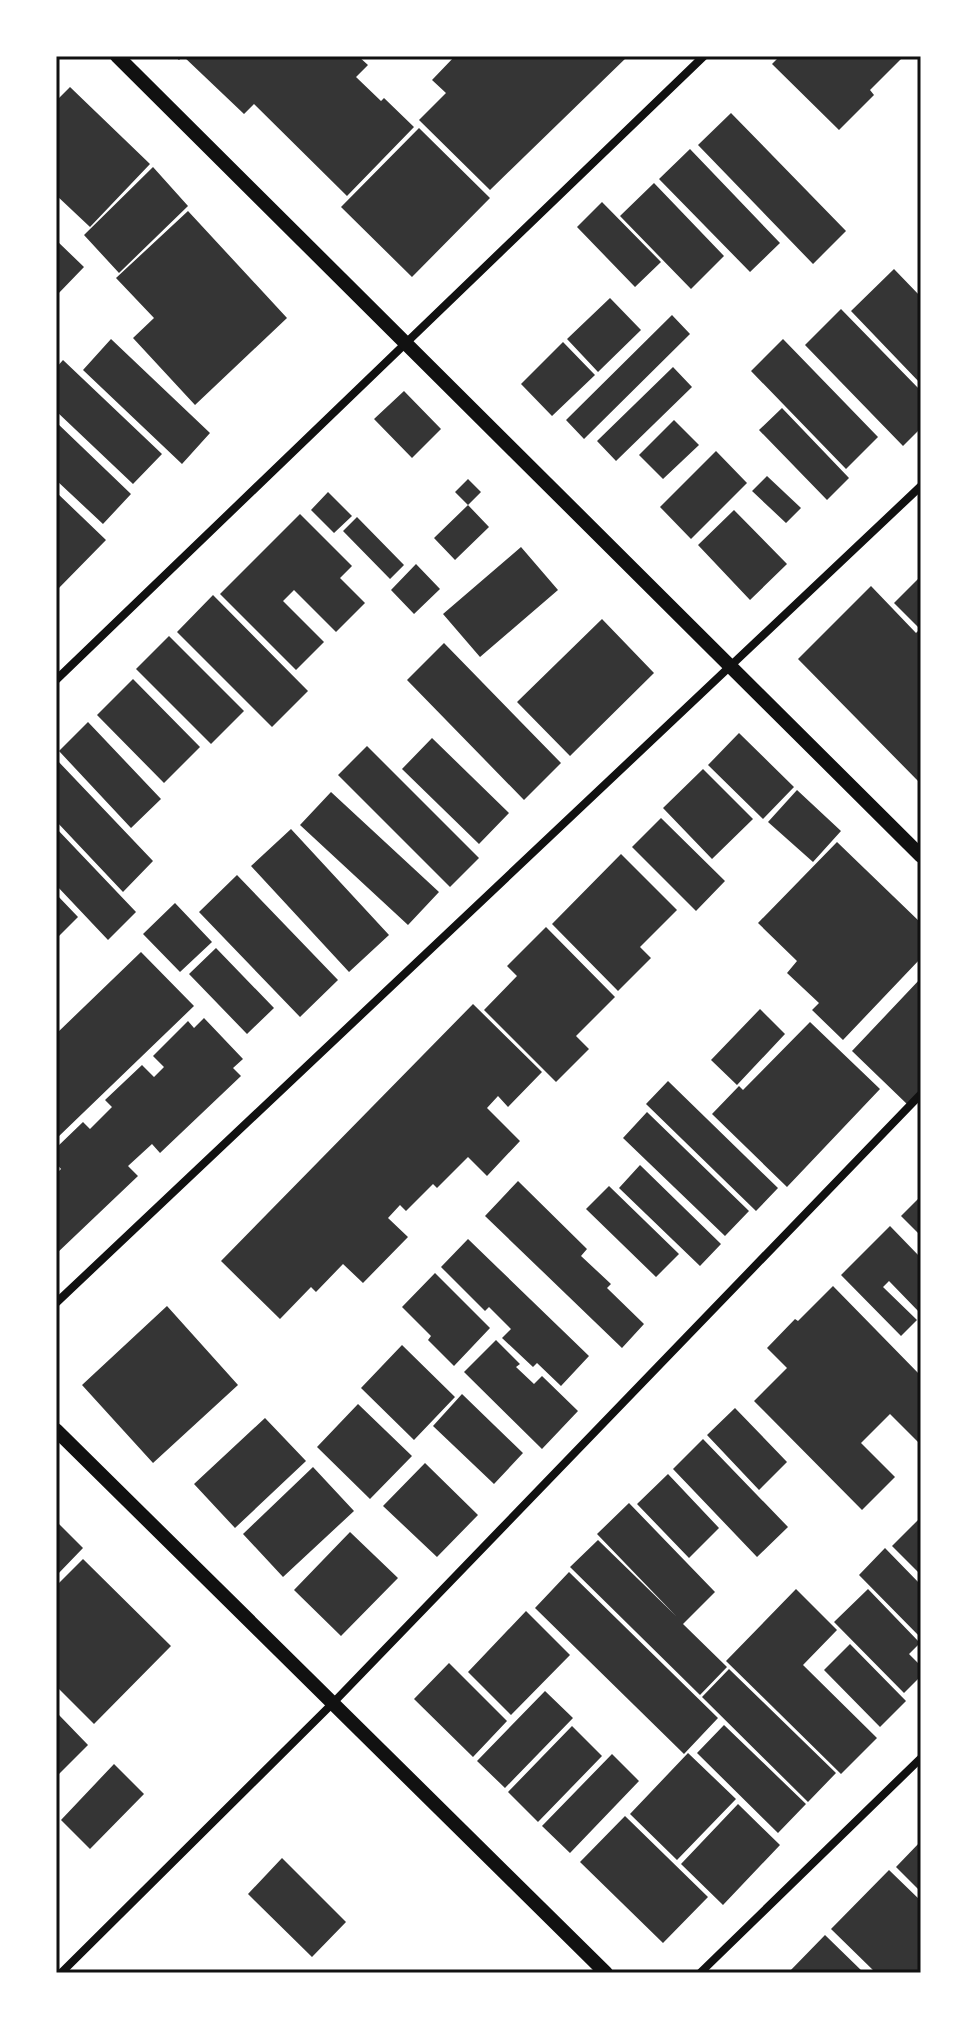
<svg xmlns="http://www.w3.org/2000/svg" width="977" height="2029" font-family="Inter,sans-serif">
  <rect width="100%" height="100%" fill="#fff"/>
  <!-- building -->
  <path fill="#353535" d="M 174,56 L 358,56 L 368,65 L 356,77 L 381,101 L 384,98 L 414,127 L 347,196 L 254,104 L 244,114 L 183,56 L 179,60 Z
    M 455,56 L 628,56 L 490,190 L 419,120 L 446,93 L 432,80 Z
    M 780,56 L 904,56 L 870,90 L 874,95 L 839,130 L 772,64 Z
    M 70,87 L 150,164 L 90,227 L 56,195 L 56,101 Z
    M 731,113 L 846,231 L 813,264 L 698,145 Z
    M 419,128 L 490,198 L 412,277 L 341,207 Z
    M 690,149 L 780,243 L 750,272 L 659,179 Z
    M 153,167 L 188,206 L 119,273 L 84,235 Z
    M 654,183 L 724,256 L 691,289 L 620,216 Z
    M 602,202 L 661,262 L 635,287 L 577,227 Z
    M 188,211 L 287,318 L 195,405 L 133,338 L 154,318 L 116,278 Z
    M 56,240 L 84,267 L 56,296 Z
    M 894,269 L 921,297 L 921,384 L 851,311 Z
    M 610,298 L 641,330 L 598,372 L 567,339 Z
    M 841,309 L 921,391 L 921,428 L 903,446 L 805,345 Z
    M 672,315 L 690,334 L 584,439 L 566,420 Z
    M 111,339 L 210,433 L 182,464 L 83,370 Z
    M 783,339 L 878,437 L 846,469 L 751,371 Z
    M 563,342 L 595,375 L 552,416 L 521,384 Z
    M 63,360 L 162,454 L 133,484 L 56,411 L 56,368 Z
    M 673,367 L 692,387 L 616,461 L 597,441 Z
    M 404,391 L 441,429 L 412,458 L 374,419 Z
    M 782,408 L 849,478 L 827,500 L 759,430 Z
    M 674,420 L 699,445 L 663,479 L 639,455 Z
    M 56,422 L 131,494 L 103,524 L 56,480 Z
    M 716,451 L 747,483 L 691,539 L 660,507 Z
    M 767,476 L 801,508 L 786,523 L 752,491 Z
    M 468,479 L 481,492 L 468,505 L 489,527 L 455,560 L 434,538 L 468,505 L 455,492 Z
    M 56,492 L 106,540 L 56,591 Z
    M 328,492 L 352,516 L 334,533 L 311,510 Z
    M 734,510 L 787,564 L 750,600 L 698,545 Z
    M 300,514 L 352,566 L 340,578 L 365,603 L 336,632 L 294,590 L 283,601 L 324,642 L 296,670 L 220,594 Z
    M 357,517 L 404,565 L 390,579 L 343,531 Z
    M 521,547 L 558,590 L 480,657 L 443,614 Z
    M 416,564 L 440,589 L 414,614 L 391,590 Z
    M 921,576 L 921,779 L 919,782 L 798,659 L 871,586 L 916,633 L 920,629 L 894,603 Z
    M 213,595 L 308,691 L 272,727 L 177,632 Z
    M 602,619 L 654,673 L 570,756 L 517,702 Z
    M 169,636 L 244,711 L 211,744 L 136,669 Z
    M 444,643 L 561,763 L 524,800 L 407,680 Z
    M 133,679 L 200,747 L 164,783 L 97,715 Z
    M 88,722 L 161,799 L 131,828 L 59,751 Z
    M 739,733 L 794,787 L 763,819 L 708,765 Z
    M 432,738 L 509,813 L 479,844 L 402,769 Z
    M 367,746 L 479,858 L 450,887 L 338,775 Z
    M 56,759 L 153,861 L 123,892 L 56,821 Z
    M 703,769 L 753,819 L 712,859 L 663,808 Z
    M 797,790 L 841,831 L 813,862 L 768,822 Z
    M 331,792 L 439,892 L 408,925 L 300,825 Z
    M 661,818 L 725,881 L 696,911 L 632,847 Z
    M 56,828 L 136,912 L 108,940 L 56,885 Z
    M 291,829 L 389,935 L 349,972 L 251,866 Z
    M 837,842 L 921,923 L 921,958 L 843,1040 L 812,1010 L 819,1003 L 787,973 L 797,961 L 758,923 Z
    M 621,854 L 677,910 L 640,947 L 651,958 L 618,991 L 552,924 Z
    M 237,875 L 338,980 L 300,1017 L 199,912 Z
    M 56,894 L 78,917 L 56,939 Z
    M 175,903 L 212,942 L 180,972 L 143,934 Z
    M 546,927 L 615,997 L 576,1036 L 589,1049 L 556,1082 L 484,1010 L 517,976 L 507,966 Z
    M 216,948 L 274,1008 L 247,1034 L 189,974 Z
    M 141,952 L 194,1006 L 56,1139 L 56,1034 Z
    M 921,978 L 921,1093 L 909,1106 L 852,1051 Z
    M 473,1004 L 542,1072 L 508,1107 L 498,1096 L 487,1108 L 520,1141 L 487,1176 L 468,1157 L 437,1188 L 433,1184 L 406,1211 L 400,1205 L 388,1218 L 408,1237 L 363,1283 L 343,1264 L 316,1292 L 311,1287 L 280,1319 L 221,1261 Z
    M 760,1009 L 785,1034 L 737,1085 L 711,1060 Z
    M 204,1018 L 243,1059 L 233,1068 L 241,1076 L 160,1153 L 152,1144 L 128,1166 L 138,1176 L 56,1254 L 56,1174 L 61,1169 L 56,1163 L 56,1148 L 83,1122 L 90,1129 L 112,1107 L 105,1100 L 142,1065 L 154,1077 L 164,1067 L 153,1056 L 188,1021 L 194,1028 Z
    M 810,1022 L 880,1089 L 787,1187 L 712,1114 L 739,1086 L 743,1090 Z
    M 668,1081 L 778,1188 L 756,1211 L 646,1104 Z
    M 647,1112 L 749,1211 L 725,1236 L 623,1138 Z
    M 640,1165 L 721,1244 L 700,1266 L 619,1188 Z
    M 518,1181 L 587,1249 L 581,1256 L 611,1284 L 607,1288 L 644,1324 L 622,1348 L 485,1216 Z
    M 609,1186 L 679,1254 L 656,1277 L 586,1209 Z
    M 921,1196 L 921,1236 L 901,1216 Z
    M 890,1226 L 921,1258 L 921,1314 L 889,1281 L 883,1287 L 917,1320 L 901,1336 L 841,1275 Z
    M 468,1239 L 589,1356 L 561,1386 L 537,1363 L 533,1367 L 502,1338 L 511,1329 L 489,1307 L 485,1311 L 441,1267 Z
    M 435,1273 L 490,1328 L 454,1366 L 428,1340 L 431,1336 L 402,1307 Z
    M 833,1286 L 921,1376 L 921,1445 L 890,1414 L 861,1443 L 895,1477 L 862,1510 L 754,1401 L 787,1368 L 767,1348 L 795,1319 L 798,1321 Z
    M 167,1306 L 238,1385 L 153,1463 L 82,1385 Z
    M 496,1340 L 520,1364 L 516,1367 L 534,1384 L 542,1376 L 578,1411 L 542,1449 L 464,1372 Z
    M 402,1345 L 455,1397 L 414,1440 L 361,1388 Z
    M 462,1394 L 523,1453 L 494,1484 L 433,1426 Z
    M 358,1404 L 412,1456 L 370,1499 L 317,1447 Z
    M 735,1408 L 787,1462 L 759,1490 L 707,1435 Z
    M 265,1418 L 306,1461 L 235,1528 L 194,1484 Z
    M 703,1439 L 788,1527 L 757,1557 L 673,1469 Z
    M 425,1463 L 478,1515 L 437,1557 L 383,1506 Z
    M 313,1467 L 354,1511 L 283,1577 L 243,1534 Z
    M 668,1474 L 719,1528 L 689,1558 L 637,1504 Z
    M 629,1503 L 715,1592 L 683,1624 L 727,1667 L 700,1695 L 570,1567 L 598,1540 L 676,1616 L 597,1534 Z
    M 921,1517 L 921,1575 L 892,1546 Z
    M 56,1521 L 83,1548 L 56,1576 Z
    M 350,1532 L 398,1578 L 341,1636 L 294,1590 Z
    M 885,1548 L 921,1585 L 921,1638 L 859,1575 Z
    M 83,1559 L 171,1646 L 94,1724 L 56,1686 L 56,1586 Z
    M 569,1572 L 718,1718 L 684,1754 L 535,1608 Z
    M 796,1589 L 837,1630 L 803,1665 L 877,1738 L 841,1774 L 726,1661 Z
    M 868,1589 L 920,1643 L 909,1654 L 921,1666 L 921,1676 L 904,1693 L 834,1622 Z
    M 526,1611 L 570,1655 L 511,1715 L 468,1672 Z
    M 850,1644 L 906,1701 L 880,1727 L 824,1670 Z
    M 449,1663 L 507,1721 L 473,1757 L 414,1699 Z
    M 729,1669 L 836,1773 L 808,1802 L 702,1697 Z
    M 545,1691 L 573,1718 L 505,1788 L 477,1761 Z
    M 59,1715 L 88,1745 L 56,1777 L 56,1718 Z
    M 724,1725 L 806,1804 L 778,1833 L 697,1753 Z
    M 572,1726 L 602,1756 L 538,1822 L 508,1792 Z
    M 688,1753 L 736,1799 L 677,1860 L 630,1814 Z
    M 612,1754 L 639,1781 L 570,1853 L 542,1826 Z
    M 114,1764 L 144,1794 L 90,1849 L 61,1820 Z
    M 738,1804 L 780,1845 L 723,1905 L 681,1864 Z
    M 625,1816 L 708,1897 L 663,1943 L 580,1862 Z
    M 921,1841 L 921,1892 L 896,1867 Z
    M 282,1858 L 346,1922 L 312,1957 L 248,1894 Z
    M 889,1870 L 921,1901 L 921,1973 L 876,1973 L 831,1929 Z
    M 825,1935 L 864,1973 L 788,1973 Z"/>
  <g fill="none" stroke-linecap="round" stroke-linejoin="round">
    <!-- minor -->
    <path stroke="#111" stroke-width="8" d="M 56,680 L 704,56
      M 56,1303 L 921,486
      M 61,1973 L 333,1703 L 921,1094
      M 700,1973 L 921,1758"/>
    <!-- tertiary -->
    <path stroke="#111" stroke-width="14" d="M 117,56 L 921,856
      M 56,1430 L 606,1973"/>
  </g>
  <!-- border -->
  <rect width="977" height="2029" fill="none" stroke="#ffffff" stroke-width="116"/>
  <rect x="58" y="58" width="861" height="1913" fill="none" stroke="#111" stroke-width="3"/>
</svg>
